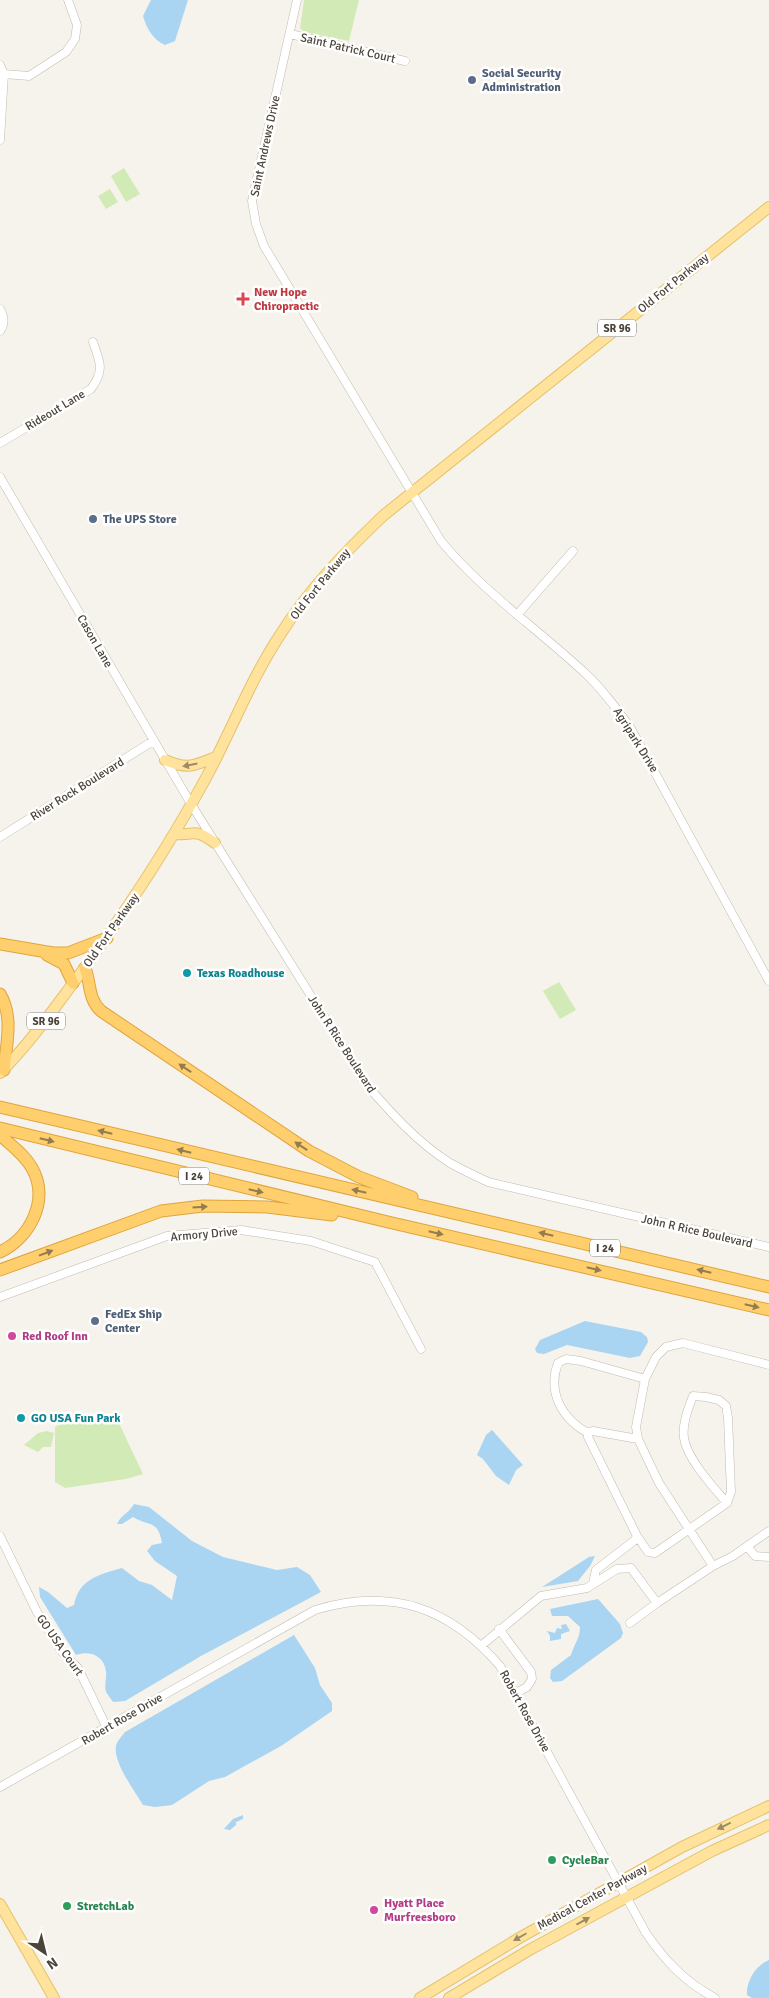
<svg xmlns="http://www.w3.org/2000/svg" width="769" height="1998" font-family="Signika,sans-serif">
  <rect width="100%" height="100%" fill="#f6f3ec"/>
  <!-- green -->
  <path fill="#d2eab5" d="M 304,0 L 359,0 L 349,41 L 304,32 L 300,28 Z
    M 124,168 L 140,194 L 126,202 L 111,176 Z
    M 110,189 L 118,202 L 106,209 L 98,196 Z
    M 559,982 L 576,1010 L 560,1019 L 543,991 Z
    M 93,1417 L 117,1419 L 143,1474 L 126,1479 L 65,1488 L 55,1482 L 55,1427 L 71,1419 Z
    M 47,1431 L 54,1433 L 51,1447 L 43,1447 L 38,1452 L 24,1445 L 38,1433 Z"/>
  <!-- water -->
  <path fill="#a9d4f2" d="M 151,0 L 188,0 L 175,41 L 165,45 C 153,40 146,27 143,16 Z
    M 585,1321 L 641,1332 L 647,1337 L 648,1342 L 640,1356 L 630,1358 L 567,1345 L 544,1354 L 537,1353 L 535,1349 L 540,1340 Z
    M 492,1430 L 523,1465 L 516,1470 L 509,1485 L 496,1476 L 483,1459 L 477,1455 L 486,1435 Z
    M 134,1504 L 149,1507 L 192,1541 L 223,1557 L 277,1570 L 297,1567 L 310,1575 L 321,1592 L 201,1656 L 125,1701 L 113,1702 C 111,1699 108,1695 106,1692 C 104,1685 107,1678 106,1671 C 104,1655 89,1650 76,1655 L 40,1597 L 39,1587 L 48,1592 L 67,1608 L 74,1605 C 79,1579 98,1575 122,1568 L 139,1581 L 152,1585 L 172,1600 L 177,1576 L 155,1561 L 147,1551 L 152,1545 L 162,1543 C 158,1519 149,1527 133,1517 L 122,1524 L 117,1524 C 121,1515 129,1513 134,1504 Z
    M 595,1556 L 590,1566 L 578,1581 L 542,1587 L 589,1557 Z
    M 598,1599 L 620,1624 L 623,1633 L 621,1638 L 562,1681 L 553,1682 L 550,1678 L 551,1670 L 571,1655 C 574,1644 580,1639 580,1627 L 568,1616 L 552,1616 L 550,1609 Z
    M 566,1624 L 570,1631 L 561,1634 L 561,1639 L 550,1641 L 550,1636 L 547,1631 L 555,1633 L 557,1628 L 562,1629 L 561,1625 Z
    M 294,1635 L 315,1668 L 320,1685 L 332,1703 L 332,1711 L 281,1746 L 225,1777 L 209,1781 L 172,1805 L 155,1807 L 143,1805 C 135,1791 113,1763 116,1746 C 117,1741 122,1736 125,1732 Z
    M 243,1815 L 243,1819 L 236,1822 L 236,1825 L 230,1830 L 224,1829 L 233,1819 Z
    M 769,1960 L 769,1998 L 752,1998 L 747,1995 C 746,1981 756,1965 769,1960 Z"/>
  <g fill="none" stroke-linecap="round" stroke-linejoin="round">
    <!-- minor casing -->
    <g stroke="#c2bbae" stroke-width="9">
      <path id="minor" d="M 297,0 L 252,201 L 256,224 L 264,246 L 441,541 C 483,592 538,629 586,674 C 603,690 616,708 630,727 L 769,981
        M 290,34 L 405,61
        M 0,65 L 4,74 L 0,140
        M 4,74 L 29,76 L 66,52 L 75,39 L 77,25 L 68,0
        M 0,309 C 4,316 5,324 0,331
        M 0,443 L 91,389 C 105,370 100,362 93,342
        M 0,477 L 191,804 L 366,1084 C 391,1113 417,1142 450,1163 C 462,1170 476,1176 488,1182 L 769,1247
        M 517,615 L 573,551
        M 0,837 L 153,741
        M 0,1297 L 167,1236 L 241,1230 L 311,1241 L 375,1262 L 421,1349
        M 588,1433 C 562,1419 547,1392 558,1363 L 566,1359 L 581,1361 L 645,1379 L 656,1357 L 666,1347 L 683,1343 L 769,1365
        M 638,1439 L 636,1427 L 645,1379
        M 0,1536 L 37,1612 L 63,1653 L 78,1668 L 107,1728
        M 637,1536 L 648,1552 L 655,1553 L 727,1503 L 731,1492 L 728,1418 L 726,1406 L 719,1400 L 706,1397 L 693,1396 C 688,1409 682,1424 684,1438 C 687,1459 714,1488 727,1503
        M 747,1546 L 755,1556 L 769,1557
        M 713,1566 L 733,1556 L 769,1531
        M 630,1623 L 657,1603
        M 499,1629 L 531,1672 L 532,1679 L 527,1687 L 516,1693
        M 482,1645 L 541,1596 L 587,1588 L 617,1569 L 631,1568 L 657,1603 L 713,1566 L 659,1483 L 638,1439 L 593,1431 L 588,1433 L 588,1437 L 637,1536 L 635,1540 L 596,1570 L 593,1583
        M 0,1787 L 315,1610 C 391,1587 449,1607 500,1666 L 646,1933 C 665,1961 685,1982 715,1998"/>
    </g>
    <!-- major casing -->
    <g stroke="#e6c16a" stroke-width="12">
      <path id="major" d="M 165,760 C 188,770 193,766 216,757
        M 174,834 C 198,836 192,827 215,843
        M 0,1073 C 28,1045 50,1014 74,982 C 123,916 168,848 207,776 C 232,729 251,679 280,635 C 309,589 345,552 384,515 L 769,207
        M 0,1904 L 54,1998
        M 420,1998 L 521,1937 L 682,1847 L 769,1806
        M 449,1998 L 531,1949 L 712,1851 L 769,1825"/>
    </g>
    <!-- highway casing -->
    <g stroke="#e0a43c" stroke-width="13">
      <path id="highway" d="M 0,944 L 53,953 L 68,953 L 107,938
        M 47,955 L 64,964 L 73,983
        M 85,968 C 91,984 88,999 101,1011 L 309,1151 L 359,1177 L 412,1197
        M 0,994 C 14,1017 6,1045 4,1070
        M 0,1107 L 769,1287
        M 0,1128 L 388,1222 L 769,1310
        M 0,1135 C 12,1146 24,1154 32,1168 C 50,1200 30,1238 0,1252
        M 0,1270 L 161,1211 L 203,1206 L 267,1207 L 332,1215"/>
    </g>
    <!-- minor -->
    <use href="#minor" stroke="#fff" stroke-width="8"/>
    <!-- major -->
    <use href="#major" stroke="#ffe39c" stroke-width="10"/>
    <!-- highway -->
    <use href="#highway" stroke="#ffcf6e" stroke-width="11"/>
  </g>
  <!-- one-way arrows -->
  <defs><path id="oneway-solid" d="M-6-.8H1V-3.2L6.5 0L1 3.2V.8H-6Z" transform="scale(1.25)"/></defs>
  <g fill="#9c8c66">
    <use href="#oneway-solid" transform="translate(190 765) rotate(169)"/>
    <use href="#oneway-solid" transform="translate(724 1826) rotate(154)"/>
    <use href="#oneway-solid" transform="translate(583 1921) rotate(-29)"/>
    <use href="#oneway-solid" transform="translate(520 1937) rotate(150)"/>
  </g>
  <g fill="#937c4e">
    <use href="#oneway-solid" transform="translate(185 1068) rotate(-146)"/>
    <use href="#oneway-solid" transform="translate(105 1132) rotate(-167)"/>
    <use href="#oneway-solid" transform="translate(47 1140) rotate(14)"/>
    <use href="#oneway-solid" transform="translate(301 1146) rotate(-147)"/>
    <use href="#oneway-solid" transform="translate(184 1151) rotate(-166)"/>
    <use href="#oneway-solid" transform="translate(256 1191) rotate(13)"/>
    <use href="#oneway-solid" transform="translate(359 1191) rotate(-167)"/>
    <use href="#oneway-solid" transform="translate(200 1207) rotate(-4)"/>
    <use href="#oneway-solid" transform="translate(436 1233) rotate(13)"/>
    <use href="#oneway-solid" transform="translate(546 1234) rotate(-167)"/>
    <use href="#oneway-solid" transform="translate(46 1253) rotate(-21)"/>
    <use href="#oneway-solid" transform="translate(594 1269) rotate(13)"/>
    <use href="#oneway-solid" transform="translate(704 1271) rotate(-167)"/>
    <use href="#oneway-solid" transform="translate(752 1306) rotate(13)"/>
  </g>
  <!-- markers -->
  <g fill="#5c6f8a" stroke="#fff" stroke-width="2">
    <circle cx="472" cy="80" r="5"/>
    <circle cx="93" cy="519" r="5"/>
    <circle cx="95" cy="1321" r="5"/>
  </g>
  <path fill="#e0444e" stroke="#fff" stroke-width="2" d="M240.5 291.5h5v5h5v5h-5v5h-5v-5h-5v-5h5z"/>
  <g fill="#0f9aa8" stroke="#fff" stroke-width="2">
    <circle cx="187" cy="973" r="5"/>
    <circle cx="21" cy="1418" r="5"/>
  </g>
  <g fill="#d1479c" stroke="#fff" stroke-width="2">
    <circle cx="12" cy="1336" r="5"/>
    <circle cx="374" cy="1910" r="5"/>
  </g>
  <g fill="#2e9e5b" stroke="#fff" stroke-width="2">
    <circle cx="552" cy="1860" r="5"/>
    <circle cx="67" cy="1906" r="5"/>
  </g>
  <g text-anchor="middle" stroke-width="5" stroke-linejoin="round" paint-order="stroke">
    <!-- shield labels -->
    <g fill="#fff" stroke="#817c74" stroke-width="1">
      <rect x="598" y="319.5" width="38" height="17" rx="4"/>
      <rect x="27" y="1012.5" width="38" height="17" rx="4"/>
      <rect x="179" y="1167.5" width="30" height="17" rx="4"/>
      <rect x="590" y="1239.5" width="30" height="17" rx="4"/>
    </g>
    <g font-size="11" font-weight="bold" fill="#4b4439">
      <text x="617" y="332">SR 96</text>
      <text x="46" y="1025">SR 96</text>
      <text x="194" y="1180">I 24</text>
      <text x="605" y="1252">I 24</text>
    </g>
    <!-- street labels -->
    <g font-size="12" fill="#4b4439" stroke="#fff">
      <text transform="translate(348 48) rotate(13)" y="4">Saint Patrick Court</text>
      <text transform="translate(265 146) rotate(-78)" y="4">Saint Andrews Drive</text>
      <text transform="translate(673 283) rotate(-39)" y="4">Old Fort Parkway</text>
      <text transform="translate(55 410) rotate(-31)" y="4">Rideout Lane</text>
      <text transform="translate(320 584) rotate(-51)" y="4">Old Fort Parkway</text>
      <text transform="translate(95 641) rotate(60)" y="4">Cason Lane</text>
      <text transform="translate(636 740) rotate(58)" y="4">Agripark Drive</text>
      <text transform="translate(77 789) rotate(-32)" y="4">River Rock Boulevard</text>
      <text transform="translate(111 930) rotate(-55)" y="4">Old Fort Parkway</text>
      <text transform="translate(342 1044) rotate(57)" y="4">John R Rice Boulevard</text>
      <text transform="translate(697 1231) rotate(13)" y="4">John R Rice Boulevard</text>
      <text transform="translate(204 1234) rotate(-5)" y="4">Armory Drive</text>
      <text transform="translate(60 1645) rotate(55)" y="4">GO USA Court</text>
      <text transform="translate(525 1711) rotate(61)" y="4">Robert Rose Drive</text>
      <text transform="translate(122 1719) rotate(-30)" y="4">Robert Rose Drive</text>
      <text transform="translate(592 1897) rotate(-29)" y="4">Medical Center Parkway</text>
    </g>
    <!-- service labels -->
    <g font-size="12" font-weight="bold" fill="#4e5e75" stroke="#fff" text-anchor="start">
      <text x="482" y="77">Social Security<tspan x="482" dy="14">Administration</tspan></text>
      <text x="103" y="523">The UPS Store</text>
      <text x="105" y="1318">FedEx Ship<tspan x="105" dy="14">Center</tspan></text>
    </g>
    <!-- health labels -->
    <g font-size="12" font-weight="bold" fill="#be3a42" stroke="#fff" text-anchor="start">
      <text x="254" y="296">New Hope<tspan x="254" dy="14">Chiropractic</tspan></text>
    </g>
    <!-- culture labels -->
    <g font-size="12" font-weight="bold" fill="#0d838f" stroke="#fff" text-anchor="start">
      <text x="197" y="977">Texas Roadhouse</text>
      <text x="31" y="1422">GO USA Fun Park</text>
    </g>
    <!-- hotel labels -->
    <g font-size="12" font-weight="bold" fill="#b23c85" stroke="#fff" text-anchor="start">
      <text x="22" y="1340">Red Roof Inn</text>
      <text x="384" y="1907">Hyatt Place<tspan x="384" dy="14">Murfreesboro</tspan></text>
    </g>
    <!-- leisure labels -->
    <g font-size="12" font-weight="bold" fill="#27864d" stroke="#fff" text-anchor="start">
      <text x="562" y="1864">CycleBar</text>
      <text x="77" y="1910">StretchLab</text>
    </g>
  </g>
  <!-- north arrow -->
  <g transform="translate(45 1953) rotate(145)" stroke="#ffffff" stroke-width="4" paint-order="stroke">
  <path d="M0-4L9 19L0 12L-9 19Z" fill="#4b4439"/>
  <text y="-8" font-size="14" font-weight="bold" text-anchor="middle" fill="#4b4439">N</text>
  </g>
</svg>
